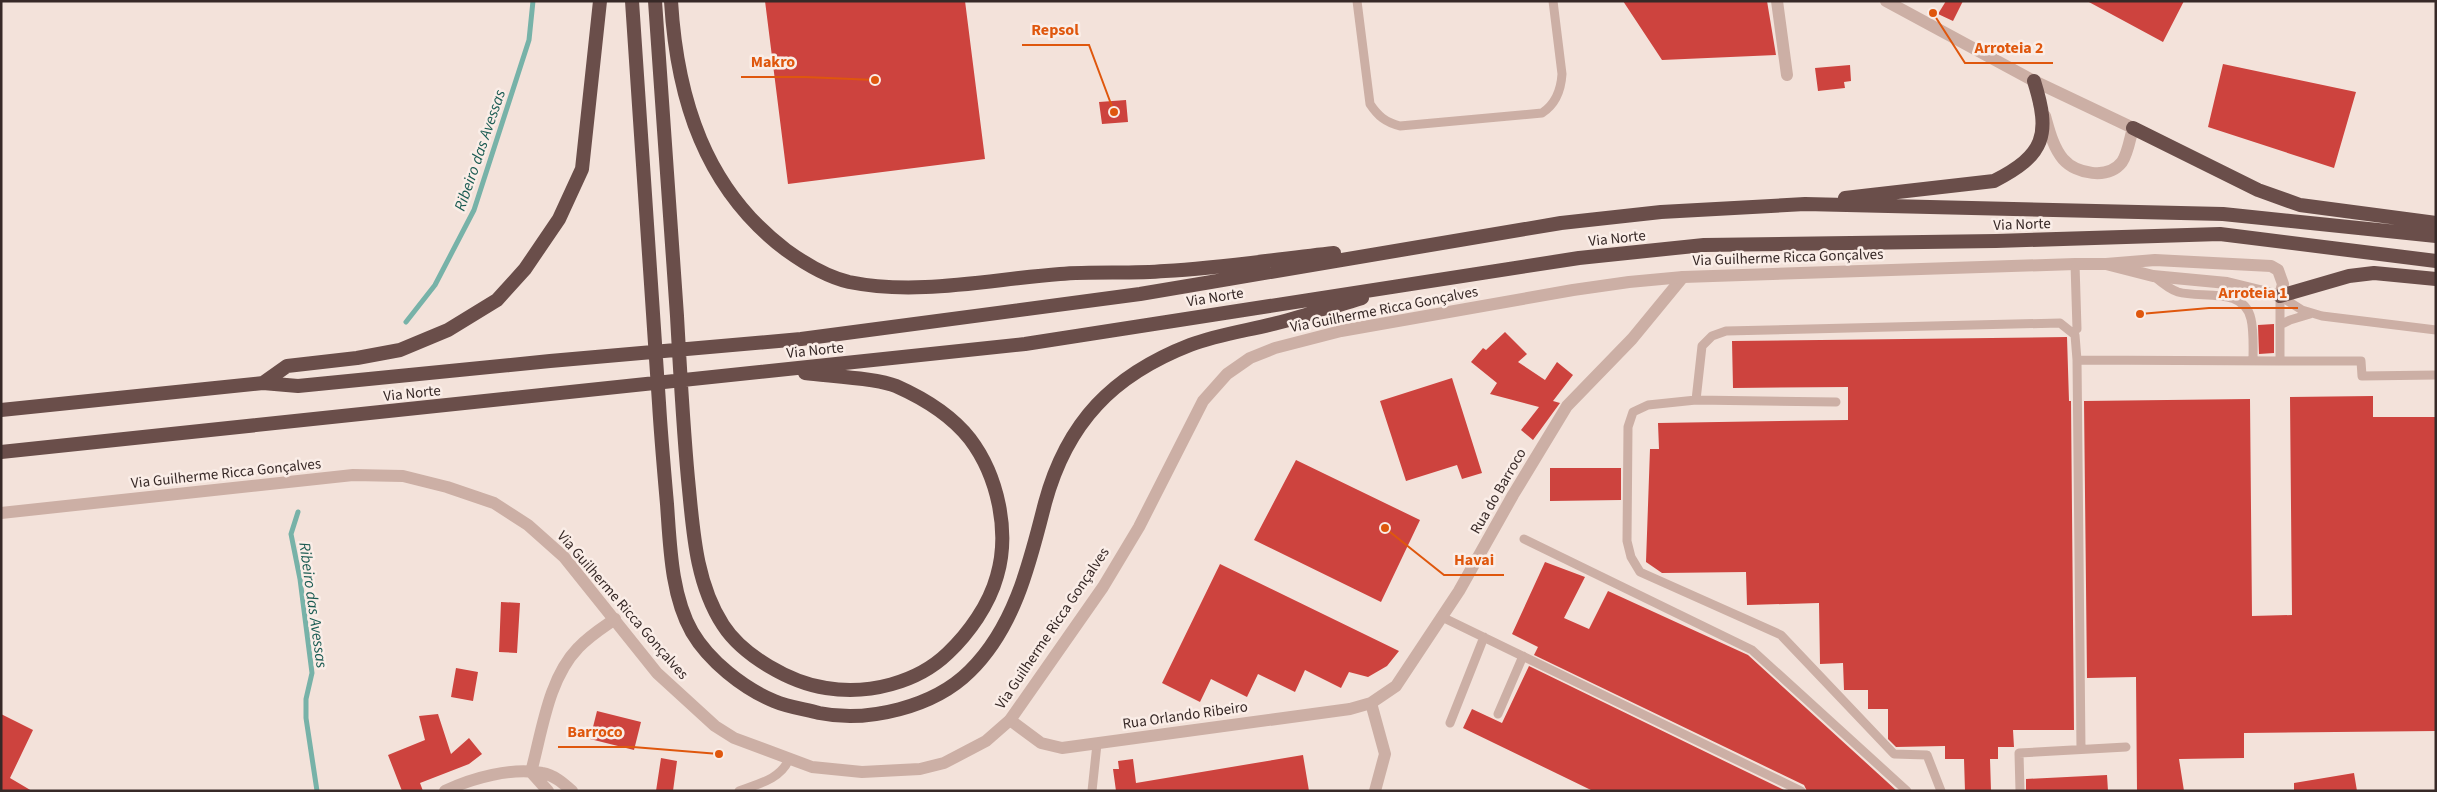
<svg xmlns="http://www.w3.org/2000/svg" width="2437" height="792" font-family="'Source Sans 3',sans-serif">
  <rect width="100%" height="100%" fill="#f3e2da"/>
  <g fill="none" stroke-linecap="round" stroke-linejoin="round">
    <!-- stream -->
    <path stroke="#77b2a8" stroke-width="5" d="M 406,322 L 435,285 L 474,210 L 529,40 L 533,1
      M 298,512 L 291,534 L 300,579 L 312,673 L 306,699 L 306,718 L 317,791"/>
  </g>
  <!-- building -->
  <path fill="#cd433e" d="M 765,1 L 965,1 L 985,159 L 788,184 Z
    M 1623,1 L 1767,1 L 1776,55 L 1662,60 Z
    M 1946,1 L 1963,1 L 1953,21 L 1938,14 Z
    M 2087,1 L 2184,1 L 2163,42 Z
    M 2223,64 L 2356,92 L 2334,168 L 2208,127 Z
    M 1850,65 L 1851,81 L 1844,82 L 1845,88 L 1818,91 L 1815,68 Z
    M 1126,100 L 1128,122 L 1102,124 L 1099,102 Z
    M 2274,324 L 2274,353 L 2259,354 L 2258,325 Z
    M 1505,332 L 1527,354 L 1518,362 L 1545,380 L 1557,362 L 1573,375 L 1553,401 L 1560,403 L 1533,440 L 1521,430 L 1539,407 L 1490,394 L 1497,383 L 1471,362 L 1483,348 L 1486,350 Z
    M 2067,337 L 2069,401 L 2071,401 L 2074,730 L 2013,730 L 2014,747 L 1998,747 L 1998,759 L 1990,759 L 1991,791 L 1965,791 L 1964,759 L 1945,759 L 1945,746 L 1896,747 L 1888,739 L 1888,709 L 1868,709 L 1868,690 L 1844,690 L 1843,663 L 1820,664 L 1819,603 L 1747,605 L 1746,572 L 1662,573 L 1646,562 L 1650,449 L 1659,449 L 1658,423 L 1848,420 L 1848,387 L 1733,388 L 1732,341 Z
    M 1452,378 L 1482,473 L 1462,479 L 1457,465 L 1406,481 L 1380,401 Z
    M 2373,396 L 2373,417 L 2436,417 L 2436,731 L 2244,733 L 2244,758 L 2179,759 L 2184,791 L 2137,791 L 2136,677 L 2087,678 L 2084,401 L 2250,399 L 2252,616 L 2292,615 L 2290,397 Z
    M 1296,460 L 1420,520 L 1381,602 L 1254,540 Z
    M 1550,468 L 1621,468 L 1621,500 L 1550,501 Z
    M 1545,562 L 1585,577 L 1564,618 L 1589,629 L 1608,591 L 1748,655 L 1897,791 L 1807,791 L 1804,785 L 1534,655 L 1538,647 L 1512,634 Z
    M 1220,564 L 1399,651 L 1387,666 L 1368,677 L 1349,672 L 1341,688 L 1305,670 L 1295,692 L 1258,674 L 1247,697 L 1211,679 L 1200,702 L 1162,683 Z
    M 501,602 L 520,603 L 517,653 L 499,652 Z
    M 1529,666 L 1786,791 L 1593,791 L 1463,728 L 1472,709 L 1502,723 Z
    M 456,668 L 478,672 L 473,701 L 451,697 Z
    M 597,711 L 641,722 L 634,750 L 590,739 Z
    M 1,714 L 33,730 L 10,778 L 32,791 L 1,791 Z
    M 438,714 L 451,754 L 469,738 L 482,754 L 469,764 L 420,783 L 423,791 L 402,791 L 388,755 L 425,740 L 419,716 Z
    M 1303,755 L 1309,791 L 1116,791 L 1113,769 L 1119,769 L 1118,761 L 1133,759 L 1136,783 Z
    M 661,758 L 677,761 L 673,791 L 656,791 Z
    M 2354,773 L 2357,791 L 2294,791 L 2294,783 Z
    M 2107,775 L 2108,791 L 2026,791 L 2026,779 Z"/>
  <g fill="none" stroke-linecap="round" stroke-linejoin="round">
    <!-- service -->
    <path stroke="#ccafa5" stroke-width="9" d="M 1357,1 L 1370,104 C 1378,116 1385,122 1400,126 L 1542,113 C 1556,104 1561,90 1562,74 L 1553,1
      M 2075,264 L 2077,329
      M 2155,277 C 2162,283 2169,289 2178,292 C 2201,299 2244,286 2251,319 C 2254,332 2253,348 2253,361
      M 2280,296 L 2302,310 L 2322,316 L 2436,330
      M 2280,325 L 2290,320 L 2310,314
      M 2280,361 L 2361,361 L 2362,376 L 2436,375
      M 1696,400 L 1648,405 L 1633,412 L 1628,427 L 1627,541 L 1631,557 L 1640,572 L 1781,635 L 1894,754 L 1927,755 L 1941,791
      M 1836,402 L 1696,400 L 1702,346 L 1712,336 L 1726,331 L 2060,323 L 2075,335 L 2077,360
      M 1524,539 L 1752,650 L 1907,791
      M 1442,617 L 1801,791
      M 1498,714 L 1523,656
      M 1450,723 L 1484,637
      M 2081,749 L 2077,360 L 2280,361 L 2280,296
      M 739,791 C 758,784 781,779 789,759
      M 1092,791 L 1097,744
      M 2020,791 L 2019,753 L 2126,747"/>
    <!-- minor -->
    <path stroke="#ccafa5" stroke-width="12" d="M 1777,1 L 1787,75
      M 1371,703 L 1385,754 L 1375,791
      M 1010,720 L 1041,743 L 1062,748 L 1350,709 L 1371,703 L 1396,686 L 1459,591 L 1513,495 L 1567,406 L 1632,339 L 1683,277
      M 445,791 C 472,778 512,767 542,773 C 554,775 563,783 572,791
      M 548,791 L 531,772 C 542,732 548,679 578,648 C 589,636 602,628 615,619"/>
    <!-- tertiary -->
    <path stroke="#ccafa5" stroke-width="12" d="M 1886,1 L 2034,81 L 2133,128 C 2130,138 2128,153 2122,162 C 2108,180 2076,174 2063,159 C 2053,147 2049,130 2045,116
      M 1,513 L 353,475 L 403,476 L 447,487 L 494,503 L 528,525 L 564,557 L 657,673 L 715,726 L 734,738 L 812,767 L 862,772 L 920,769 L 944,763 L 986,741 L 1010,720 L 1103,587 L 1139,527 L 1203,401 L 1227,374 L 1250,358 L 1275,348 L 1341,331 L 1573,290 L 1629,282 L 1683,277 L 2075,264 L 2106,264 L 2155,260 L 2271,266 L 2278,270 L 2283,284 L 2280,296 L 2227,283 L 2153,276 L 2106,264"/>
    <!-- trunk -->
    <path stroke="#6a4e4a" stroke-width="14" d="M 632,1 C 641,135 650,269 659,403 C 661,437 664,470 667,504 C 670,545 671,595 692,632 C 709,661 743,688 774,701 C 788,707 804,709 819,713 C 868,723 934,707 970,671 C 1015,627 1030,562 1045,503 C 1067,422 1113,375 1190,345 C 1219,334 1251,330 1281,322 C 1308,315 1335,306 1362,298
      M 655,1 C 662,106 670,211 677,316 C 680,370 683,425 688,479 C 693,528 695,582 723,625 C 743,656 791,683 826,688 C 868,695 917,683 948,653 C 969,633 989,605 997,576 C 1010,532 998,476 970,439 C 952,416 923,398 896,386 C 878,378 828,376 805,373
      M 671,1 C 677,99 705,189 786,250 C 804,263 827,277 849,282 C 918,296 991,279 1060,274 C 1095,271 1130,274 1165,271 C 1222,268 1278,259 1334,253
      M 2133,128 L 2258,190 L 2300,205 L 2436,223
      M 1845,198 L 1994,181 C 2045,155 2051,135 2034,81
      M 2280,296 L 2349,276 L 2374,273 L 2436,279
      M 263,383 L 287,366 L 357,358 L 400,350 L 448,330 L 497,300 L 525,269 L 559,219 L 582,169 L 600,1
      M 1,410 L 263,383 L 298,386 L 550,361 L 801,339 L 1140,294 L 1561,223 L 1661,212 L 1805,204 L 2223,214 L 2436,236
      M 1,452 L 1025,344 L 1579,258 L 1704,245 L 1996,241 L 2220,234 L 2436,261"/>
  </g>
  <g text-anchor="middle" stroke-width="5" stroke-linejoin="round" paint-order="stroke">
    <!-- street labels -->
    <g font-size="15" fill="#372927" stroke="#faede7">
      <text transform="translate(2022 224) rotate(-2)" y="5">Via Norte</text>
      <text transform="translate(1617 238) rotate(-6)" y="5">Via Norte</text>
      <text transform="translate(1788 257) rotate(-2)" y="5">Via Guilherme Ricca Gonçalves</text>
      <text transform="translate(1215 297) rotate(-9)" y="5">Via Norte</text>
      <text transform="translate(1384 309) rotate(-11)" y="5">Via Guilherme Ricca Gonçalves</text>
      <text transform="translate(815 350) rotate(-6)" y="5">Via Norte</text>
      <text transform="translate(412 393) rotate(-6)" y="5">Via Norte</text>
      <text transform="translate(226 473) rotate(-6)" y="5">Via Guilherme Ricca Gonçalves</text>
      <text transform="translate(1498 491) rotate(-60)" y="5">Rua do Barroco</text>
      <text transform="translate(623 605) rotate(49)" y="5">Via Guilherme Ricca Gonçalves</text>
      <text transform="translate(1052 628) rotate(-56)" y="5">Via Guilherme Ricca Gonçalves</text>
      <text transform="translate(1185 715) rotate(-8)" y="5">Rua Orlando Ribeiro</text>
    </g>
    <!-- water labels -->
    <g font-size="16" font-style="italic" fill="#1a5b52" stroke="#faede7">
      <text transform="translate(479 150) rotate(-71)" y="6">Ribeiro das Avessas</text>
      <text transform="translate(314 605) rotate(82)" y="6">Ribeiro das Avessas</text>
    </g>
  </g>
  <!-- callouts -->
  <path fill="none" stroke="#df570d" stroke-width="2" d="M1114 112L1089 45H1022M1933 13L1965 63H2053M875 80L805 77H741M2140 314L2209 308H2298M1385 528L1444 575H1504M719 754L633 747H558"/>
  <g fill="#df570d" stroke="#faede7" stroke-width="2">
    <circle cx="1114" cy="112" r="5"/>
    <circle cx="1933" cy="13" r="5"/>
    <circle cx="875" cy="80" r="5"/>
    <circle cx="2140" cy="314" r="5"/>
    <circle cx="1385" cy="528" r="5"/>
    <circle cx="719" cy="754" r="5"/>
  </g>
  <g font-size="16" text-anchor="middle" font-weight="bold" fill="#df570d" stroke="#faede7" stroke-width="5" stroke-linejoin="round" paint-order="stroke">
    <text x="1055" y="35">Repsol</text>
    <text x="2009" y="53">Arroteia 2</text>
    <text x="773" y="67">Makro</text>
    <text x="2253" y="298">Arroteia 1</text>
    <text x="1474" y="565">Havai</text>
    <text x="595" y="737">Barroco</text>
  </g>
  <!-- border -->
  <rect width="2437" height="792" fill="none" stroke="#372927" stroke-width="5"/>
</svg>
